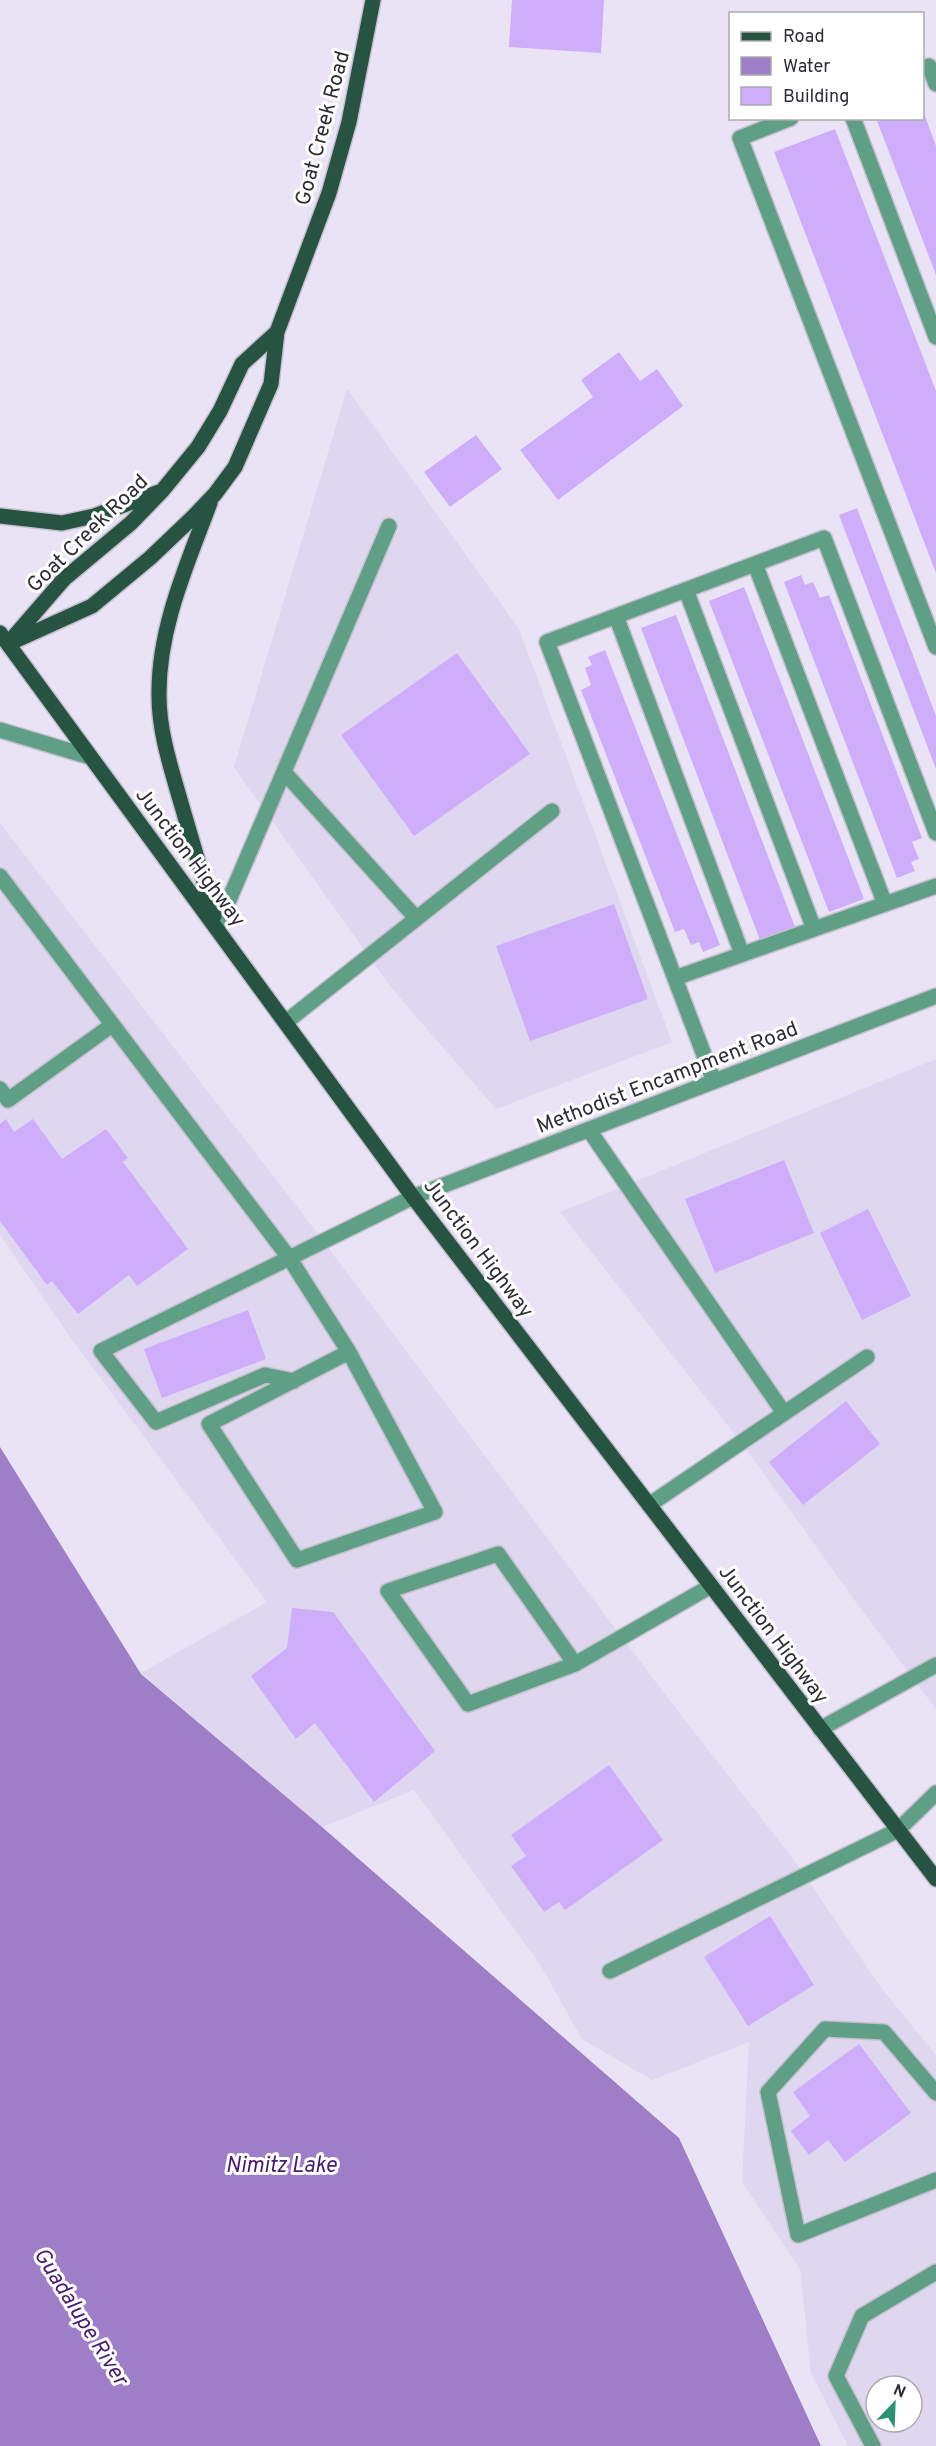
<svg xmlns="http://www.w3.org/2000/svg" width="936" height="2446" font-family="Overpass,sans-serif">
  <rect width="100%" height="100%" fill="#eae3f5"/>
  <!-- built -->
  <path fill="#dfd6ef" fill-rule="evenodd" d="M 347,389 L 519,629 L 672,1042 L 496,1109 L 390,986 L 234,767 Z
    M 0,823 L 305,1217 L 661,1689 L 797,1864 L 882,1989 L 936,2055 L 936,2446 L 848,2446 L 811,2373 L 800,2269 L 742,2182 L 749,2042 L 652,2080 L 582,2039 L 541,1966 L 414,1790 L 322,1827 L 141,1673 L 267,1602 L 72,1340 L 0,1235 ZM 876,2386 L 912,2386 L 912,2422 L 876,2422 Z
    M 936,1059 L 936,1709 L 858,1605 L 747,1450 L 560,1212 Z"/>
  <!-- water -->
  <path fill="#9d7ec7" d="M 0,1447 L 141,1674 L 322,1827 L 679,2138 L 821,2446 L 0,2446 Z"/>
  <!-- building -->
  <path fill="#ceadfa" d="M 512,0 L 604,0 L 601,53 L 509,47 Z
    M 923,111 L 936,146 L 936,275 L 876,118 L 922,118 Z
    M 835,129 L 936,391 L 936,573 L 774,152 Z
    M 619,352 L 640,381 L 657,369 L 683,406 L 558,500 L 520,450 L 593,397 L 581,380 Z
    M 476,435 L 502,469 L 450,507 L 424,472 Z
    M 857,508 L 936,716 L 936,769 L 839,515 Z
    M 801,575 L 805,585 L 813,582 L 820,598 L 829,595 L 922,838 L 912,842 L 919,859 L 911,862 L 915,871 L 897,878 L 784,582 Z
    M 744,587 L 864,899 L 829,912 L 709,601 Z
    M 676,615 L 795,927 L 760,940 L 641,628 Z
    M 605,650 L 720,945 L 703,952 L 699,942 L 691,945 L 684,929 L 675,932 L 581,690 L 591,685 L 585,668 L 592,665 L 588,657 Z
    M 457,653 L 530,754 L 414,836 L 341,735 Z
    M 614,904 L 648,999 L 530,1041 L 496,946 Z
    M 6,1119 L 14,1132 L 33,1119 L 62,1159 L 106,1129 L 128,1158 L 123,1162 L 188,1249 L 137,1286 L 129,1275 L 78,1314 L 52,1281 L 47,1285 L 0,1221 L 0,1124 Z
    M 784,1160 L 814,1233 L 715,1273 L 685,1199 Z
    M 868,1209 L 911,1296 L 862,1320 L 820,1233 Z
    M 248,1310 L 266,1359 L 162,1398 L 144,1349 Z
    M 846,1401 L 880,1444 L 803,1505 L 769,1462 Z
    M 292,1608 L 333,1612 L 435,1751 L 374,1802 L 315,1723 L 296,1739 L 251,1676 L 287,1648 Z
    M 609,1765 L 663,1840 L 565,1910 L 559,1902 L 544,1912 L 511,1866 L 526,1856 L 511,1835 Z
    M 770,1916 L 814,1985 L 748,2026 L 704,1957 Z
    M 859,2044 L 911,2113 L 845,2162 L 828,2140 L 809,2155 L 791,2131 L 810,2116 L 793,2092 Z"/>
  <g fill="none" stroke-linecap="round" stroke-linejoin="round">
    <!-- minor casing -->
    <g stroke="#c5bfce" stroke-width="18">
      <path id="minor" d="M 929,66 L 936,84
        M 791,118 L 740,138 L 936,647
        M 853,118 L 936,337
        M 755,564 L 885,904
        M 686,590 L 814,929
        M 616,616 L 742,954
        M 0,730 L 90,757
        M 284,772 L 416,918
        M 0,876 L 290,1259 L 349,1352 L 435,1512 L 297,1560 L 209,1424 L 349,1352
        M 217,928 L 389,526
        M 675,978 L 936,886
        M 286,1022 L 552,811
        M 714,1081 L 547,642 L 824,538 L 936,833
        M 0,1089 L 8,1100 L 112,1025
        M 589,1130 L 784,1413
        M 294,1381 L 265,1375 L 156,1422 L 101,1351 L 413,1197 L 936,996
        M 649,1505 L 867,1357
        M 575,1664 L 498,1554 L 388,1591 L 468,1704 L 575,1664 L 711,1586
        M 820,1729 L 936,1665
        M 610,1971 L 898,1830 L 936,1793
        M 936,2093 L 884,2032 L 825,2029 L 768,2092 L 798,2235 L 936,2180
        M 873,2446 L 836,2376 L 862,2316 L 936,2272"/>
    </g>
    <!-- major casing -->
    <g stroke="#c5bfce" stroke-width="18">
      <path id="major" d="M 210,503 C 187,565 158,628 159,696 C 159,732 171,768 181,803 C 192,841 203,878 214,916
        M 0,516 L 62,523 L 94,516 L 159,492
        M 0,633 L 413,1197 L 936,1879
        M 12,639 L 64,579 L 131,523 L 162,491 L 198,447 L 220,411 L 242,364 L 277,332
        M 8,644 L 92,606 L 150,558 L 192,518 L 215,494 L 235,467 L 271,384 L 277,332 L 329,193 L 349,122 L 373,0"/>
    </g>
    <!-- minor -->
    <use href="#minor" stroke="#5f9f85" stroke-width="15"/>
    <!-- major -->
    <use href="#major" stroke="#265342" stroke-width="15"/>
  </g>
  <g text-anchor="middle" stroke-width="6" stroke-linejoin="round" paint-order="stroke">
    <!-- street labels -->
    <g font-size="21" fill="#2f2d34" stroke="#fff">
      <text transform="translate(322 128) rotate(-75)" y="7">Goat Creek Road</text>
      <text transform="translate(87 533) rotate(-44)" y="7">Goat Creek Road</text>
      <text transform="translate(191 857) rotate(53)" y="7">Junction Highway</text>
      <text transform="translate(667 1077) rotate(-21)" y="7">Methodist Encampment Road</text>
      <text transform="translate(479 1248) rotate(53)" y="7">Junction Highway</text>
      <text transform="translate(774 1634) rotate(53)" y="7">Junction Highway</text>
    </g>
    <!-- water labels -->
    <g font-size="22" font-style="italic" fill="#491c74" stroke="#fff">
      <text x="281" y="2172">Nimitz Lake</text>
      <text transform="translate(82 2316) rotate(58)" y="8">Guadalupe River</text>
    </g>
  </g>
  <!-- legend -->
  <rect x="729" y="12" width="195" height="108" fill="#ffffff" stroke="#acabae" stroke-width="1.5"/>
  <rect x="741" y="32" width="30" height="9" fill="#265342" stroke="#acabae" stroke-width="1.5"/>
  <text x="783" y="42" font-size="18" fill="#2f2d34">Road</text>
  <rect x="741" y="57" width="30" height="18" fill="#9d7ec7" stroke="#acabae" stroke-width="1.5"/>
  <text x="783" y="72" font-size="18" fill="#2f2d34">Water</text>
  <rect x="741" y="87" width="30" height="18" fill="#ceadfa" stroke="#acabae" stroke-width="1.5"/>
  <text x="783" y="102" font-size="18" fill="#2f2d34">Building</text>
  <!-- north arrow -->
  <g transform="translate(894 2404) rotate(23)"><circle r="28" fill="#ffffff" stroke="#acabae" stroke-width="1.5"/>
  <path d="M0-4.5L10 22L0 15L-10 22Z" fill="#2b9370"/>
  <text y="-9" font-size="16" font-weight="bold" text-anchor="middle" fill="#2f2d34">N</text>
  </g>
</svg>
